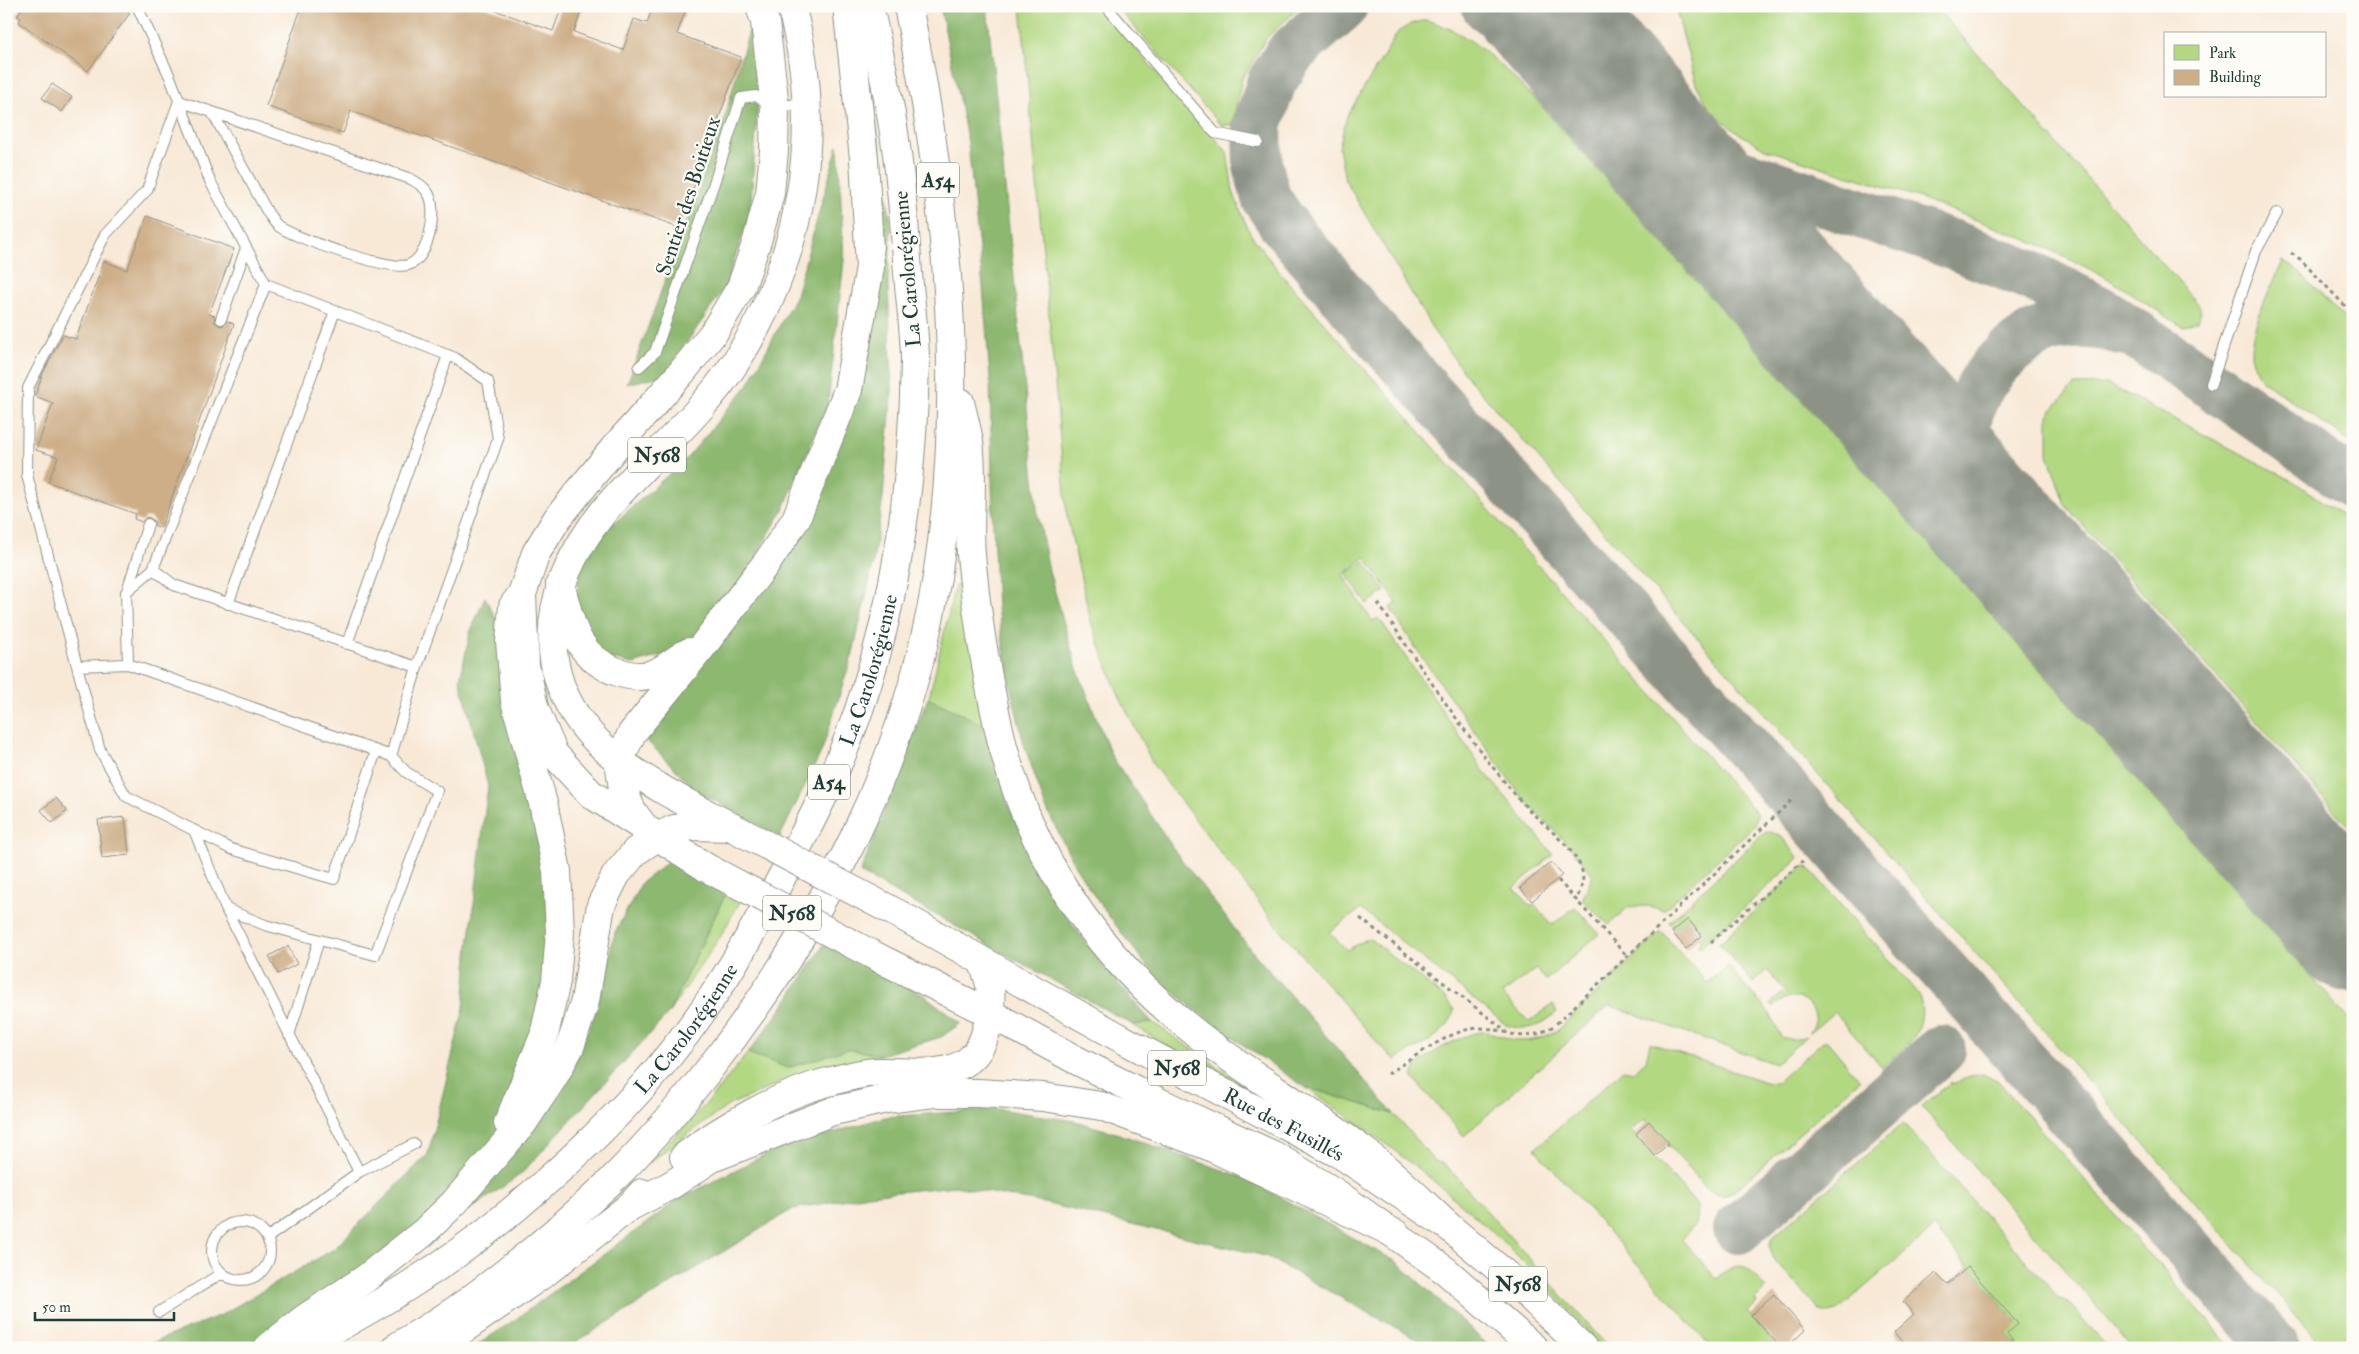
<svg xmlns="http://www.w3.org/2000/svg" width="2359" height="1354" font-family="'IM FELL Double Pica',serif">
  <rect width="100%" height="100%" fill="#fdfcf7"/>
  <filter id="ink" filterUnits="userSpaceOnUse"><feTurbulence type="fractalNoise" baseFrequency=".02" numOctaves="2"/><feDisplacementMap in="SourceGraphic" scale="10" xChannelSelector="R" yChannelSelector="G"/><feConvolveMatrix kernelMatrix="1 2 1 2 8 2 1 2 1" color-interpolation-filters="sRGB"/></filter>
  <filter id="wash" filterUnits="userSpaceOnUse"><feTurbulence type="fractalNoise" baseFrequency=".0096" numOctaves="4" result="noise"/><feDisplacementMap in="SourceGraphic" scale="20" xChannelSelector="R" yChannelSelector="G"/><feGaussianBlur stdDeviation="1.12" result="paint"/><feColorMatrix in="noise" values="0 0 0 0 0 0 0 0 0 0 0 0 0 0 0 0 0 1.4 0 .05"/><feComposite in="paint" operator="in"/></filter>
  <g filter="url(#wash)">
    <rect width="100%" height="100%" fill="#f8e9d7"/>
    <!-- green -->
    <path fill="#b2d882" stroke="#688a5b" d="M 1021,6 L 1098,6 L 1227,152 L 1233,191 L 1242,215 L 1251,235 L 1281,274 L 1754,810 L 1757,816 L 1755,825 L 1664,910 L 1647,906 L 1628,907 L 1609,925 L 1582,900 L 1593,875 L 1570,847 L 1521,796 L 1423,659 L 1390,608 L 1397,603 L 1365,557 L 1343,575 L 1372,621 L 1379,618 L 1483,770 L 1553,854 L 1514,888 L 1531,906 L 1535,905 L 1552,925 L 1575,907 L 1599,934 L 1546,980 L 1536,969 L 1502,994 L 1529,1022 L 1553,1004 L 1557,1012 C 1540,1027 1528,1032 1506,1025 L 1361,909 L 1329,932 L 1347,950 L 1369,938 L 1445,998 L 1454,1010 C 1449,1036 1416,1047 1395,1060 L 1383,1049 L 1277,926 L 1154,766 L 1118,694 L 1091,622 L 1067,516 Z
      M 1116,6 L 1301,6 L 1267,37 L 1242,79 L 1232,125 L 1221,125 Z
      M 1675,6 L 1935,6 L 2199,305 L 2201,312 L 2197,321 L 2183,327 L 2104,276 L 2038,244 L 1920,198 L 1765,149 L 1735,131 L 1710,109 L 1696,84 Z
      M 1426,20 C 1473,33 1500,65 1534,98 L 2353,1024 L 2353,1348 L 2324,1348 L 1469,379 L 1435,333 L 1345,180 L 1339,147 L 1347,116 L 1398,32 L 1411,24 Z
      M 2283,261 L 2293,266 L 2353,327 L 2353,444 L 2261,379 C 2257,371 2250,359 2251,350 C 2252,322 2272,287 2283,261 Z
      M 2107,384 L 2293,481 L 2353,523 L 2353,831 L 2065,505 L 2048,454 L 2048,415 L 2074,385 Z
      M 1364,561 L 1385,591 L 1367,604 L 1346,574 Z
      M 963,585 L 986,726 L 929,698 L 955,586 Z
      M 1769,832 L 1780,835 L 1799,858 L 1700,948 L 1697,945 L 1702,941 L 1699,938 L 1704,933 L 1689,917 L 1674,929 L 1669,922 L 1764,833 Z
      M 1807,866 L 1919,995 C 1930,1031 1906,1046 1882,1067 L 1834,1012 L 1810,1033 C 1811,1030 1814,1026 1815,1022 C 1816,1017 1814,1011 1811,1007 C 1800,992 1785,996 1773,1007 L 1770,1004 L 1785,991 L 1767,970 L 1753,983 L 1719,943 L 1801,868 Z
      M 725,895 L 741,900 L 720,937 L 668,1014 Z
      M 1661,931 L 1707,983 L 1728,966 L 1770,1014 L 1781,1037 L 1793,1040 L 1807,1036 L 1775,1064 L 1609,1005 L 1464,1136 L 1413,1078 C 1413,1072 1414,1068 1419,1064 C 1430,1053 1468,1031 1484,1032 C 1491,1032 1500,1036 1507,1038 C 1526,1044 1540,1040 1558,1030 Z
      M 1152,1022 L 1249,1088 L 1205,1068 L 1133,1025 Z
      M 1823,1041 L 1827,1041 L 1860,1080 L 1733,1192 C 1723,1197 1718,1196 1708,1190 L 1645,1119 L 1631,1131 L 1696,1204 C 1701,1224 1692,1226 1682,1240 L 1716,1278 C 1743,1257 1746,1266 1766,1289 L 1755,1300 L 1757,1303 L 1748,1312 L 1778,1348 L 1712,1348 L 1535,1149 L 1623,1070 L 1633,1072 L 1646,1061 L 1650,1043 L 1768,1083 L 1776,1083 Z
      M 847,1049 L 881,1055 L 792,1078 L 729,1105 L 648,1163 L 706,1104 L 748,1053 L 788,1068 Z
      M 1983,1074 L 1999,1082 L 2232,1348 L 2133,1348 L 1921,1106 L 1951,1083 L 1953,1084 L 1971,1076 Z
      M 1305,1087 L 1394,1114 L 1434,1161 L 1445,1164 L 1609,1348 L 1602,1348 C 1583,1327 1565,1305 1546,1285 C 1475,1209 1391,1145 1305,1087 Z
      M 1903,1123 L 2059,1298 L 2065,1299 L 2108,1348 L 2019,1348 L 2007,1334 L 2018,1323 L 1934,1227 L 1837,1311 L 1829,1313 L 1820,1311 L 1772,1257 L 1770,1246 L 1773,1237 Z"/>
    <!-- forest -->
    <path fill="#8db870" stroke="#567a52" d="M 940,6 L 987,6 L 1037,509 L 1049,571 L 1076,666 L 1111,755 L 1175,851 L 1250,949 L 1394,1114 L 1305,1087 L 1218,1028 L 1171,990 L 1146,965 L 1099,903 L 1075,866 L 1045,806 L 1024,744 L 1010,685 L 997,608 L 993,528 L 990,378 L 983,287 L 968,143 Z
      M 750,27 L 759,89 L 750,214 L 724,289 L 664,375 L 627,384 L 723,123 Z
      M 874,103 L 891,225 L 888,284 L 892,389 L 883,497 L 872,569 L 853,653 L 822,750 L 780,837 L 697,791 L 644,738 L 827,479 L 880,209 Z
      M 838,145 L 844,260 L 828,403 L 784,508 L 706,642 L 633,664 L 607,658 L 591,639 L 576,610 L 581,553 L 688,457 L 748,385 L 796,295 Z
      M 485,597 L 500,627 L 555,861 L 562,987 L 497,1143 L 435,1221 L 315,1311 L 244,1348 L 139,1348 L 221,1315 L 334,1249 L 428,1154 L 464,1008 L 468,954 L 488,786 L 460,679 L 470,633 Z
      M 928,698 L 986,726 L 1009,807 L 1050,893 L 1103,966 L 1152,1022 L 1133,1025 L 860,873 Z
      M 668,862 L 725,895 L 668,1014 L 521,1174 L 473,1208 L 494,1170 L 568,1074 L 596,1012 L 615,932 L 642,882 Z
      M 825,943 L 925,996 L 961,1023 L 941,1037 L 881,1055 L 847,1049 L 788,1068 L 748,1053 L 782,1008 Z
      M 998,1109 L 1075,1121 L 1119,1134 L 1245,1178 L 1397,1262 L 1491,1348 L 1433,1348 L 1265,1256 L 1044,1203 L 955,1186 L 868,1195 L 793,1209 L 566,1348 L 473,1348 L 516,1319 L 679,1199 L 770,1152 L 885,1117 Z"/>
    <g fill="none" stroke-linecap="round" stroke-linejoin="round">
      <!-- taxiway -->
      <path stroke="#8c9386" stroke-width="50" d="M 1343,6 L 1291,52 L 1272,81 L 1257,126 L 1258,166 L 1266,198 L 1284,225 L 1366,323 L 1793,799 L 2276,1348
        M 1486,6 L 1495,13 L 1516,22 L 1536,25 L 1549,29 L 1569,42
        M 1593,6 C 1587,15 1584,25 1584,36 C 1583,68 1648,130 1672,151 L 1951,244 L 2034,277 L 2104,313 L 2211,384 L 2353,484
        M 2022,554 C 2004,532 1979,507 1972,478 C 1968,462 1964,443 1966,426 C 1972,380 2018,332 2064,325 C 2083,322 2105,325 2124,331
        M 1738,1229 L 1941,1050"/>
      <!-- runway -->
      <path stroke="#8c9386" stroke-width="125" d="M 1537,6 L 2353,930"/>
    </g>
    <g id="blocks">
      <!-- building -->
      <path fill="#cdae87" d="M 23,6 L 120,6 L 130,13 L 88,71 L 19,22 L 21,18 L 17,16 Z
        M 302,6 L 483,6 L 553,31 L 562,6 L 583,6 L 574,32 L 623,50 L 634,19 L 647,23 L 653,6 L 687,6 L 677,34 L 741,57 L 679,228 L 351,111 L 343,133 L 266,106 Z
        M 52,84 L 72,97 L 62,112 L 42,98 Z
        M 147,216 L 234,249 L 209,314 L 215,316 L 214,321 L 218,325 L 223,326 L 227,321 L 234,324 L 161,528 L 155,526 L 155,522 L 150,518 L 146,517 L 142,522 L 134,519 L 136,514 L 48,482 L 58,457 L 36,450 L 53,403 L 35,396 L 43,373 L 63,335 L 76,339 L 104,261 L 127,270 Z
        M 56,798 L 67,811 L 52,823 L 41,810 Z
        M 125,817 L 129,855 L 102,858 L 98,820 Z
        M 1551,862 L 1562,875 L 1532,901 L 1520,888 Z
        M 1688,919 L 1702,936 L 1686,949 L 1672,932 Z
        M 288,946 L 297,964 L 278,974 L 269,956 Z
        M 1649,1121 L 1669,1143 L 1655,1156 L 1636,1134 Z
        M 1968,1267 L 2018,1324 L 2007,1334 L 2019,1348 L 1907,1348 L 1894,1332 L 1914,1314 L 1903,1302 L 1936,1273 L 1947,1285 Z
        M 1774,1294 L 1805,1330 L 1786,1348 L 1781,1348 L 1751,1315 Z"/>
    </g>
  </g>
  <g filter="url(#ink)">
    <use href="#blocks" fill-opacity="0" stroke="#8c9386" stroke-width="1"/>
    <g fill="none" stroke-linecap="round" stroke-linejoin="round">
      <!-- service casing -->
      <g stroke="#8c9386" stroke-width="12">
        <path id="service" d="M 137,6 L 170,77 L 210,181 L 266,284 L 455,358 L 488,381 L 498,439 L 417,667 L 174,585 L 153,569 L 266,284
          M 1106,6 L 1215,133 L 1258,142
          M 221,319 L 246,248
          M 639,367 L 655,352 L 714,183 L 741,98 L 756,96 L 775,107 L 806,103
          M 2211,384 L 2256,251 L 2277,213
          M 127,591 L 148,524
          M 228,604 L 335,311
          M 347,644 L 448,355
          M 128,664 L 126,592 L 153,569
          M 77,666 L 27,475 L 28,388 L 105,235 L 147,190 L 179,101 L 212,112 L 411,179 C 419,184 427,188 430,197 C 437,215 428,259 408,265 C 391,271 292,238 277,225 C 274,222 271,217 268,213 L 212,112
          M 391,756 L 417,667
          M 194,830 L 226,909 L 265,925 L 375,955 L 437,791 L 406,772 L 391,756 L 128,664 L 77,666 L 100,750 L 126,796 L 231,849 L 334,879 L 376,751
          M 226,909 L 359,1172
          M 289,1035 L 319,940
          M212 1251a29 29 0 1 1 58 0a29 29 0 1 1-58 0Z
          M 267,1238 L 359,1172 L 414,1144
          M 159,1312 L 222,1273"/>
      </g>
      <!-- trunk casing -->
      <g stroke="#8c9386" stroke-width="30">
        <g id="trunk">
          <path d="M 732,827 C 695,807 655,788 621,762 C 529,693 536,595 604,511 C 646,460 699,418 735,363 C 803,258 825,127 791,6"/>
          <path d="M 707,868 L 591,794 L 554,754 L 534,707 L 525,665 L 522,594 L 536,553 L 557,519 L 616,446 L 682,372 L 714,332 L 741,287 L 757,241 L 770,193 L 774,151 L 775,107 L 765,22 L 760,6"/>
          <path id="s1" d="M 902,916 L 1124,1040 L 1343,1156 L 1448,1226 L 1517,1284 L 1583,1348"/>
          <path d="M 877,957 L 989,1013 L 1076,1060 L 1161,1103 L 1275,1156 L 1333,1191 L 1446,1271 L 1534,1348"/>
        </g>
      </g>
      <!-- motorway casing -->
      <g stroke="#8c9386" stroke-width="30">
        <g id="motorway">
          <path d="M 960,402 C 963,415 967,429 969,442 C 974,479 968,517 971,555 C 976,611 985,667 997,721 C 1024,849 1094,954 1197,1034 C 1251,1075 1309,1110 1364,1151 C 1394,1173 1421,1201 1448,1226"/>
          <path d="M 560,584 C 571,622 574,655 615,671 C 626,675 637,678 649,675 C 665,672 675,658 689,652"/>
          <path d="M 645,828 L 632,811 L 623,789 L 619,761 L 632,733 L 702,647 L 768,561 L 796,519 L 848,390 L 870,267 L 864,158 L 847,6"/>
          <path d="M 508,1123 L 544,1036 L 556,981 L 560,932 L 557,871 L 544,807 L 515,701 L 510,641 L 513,606 L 522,594"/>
          <path d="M 684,1157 C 722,1127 785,1092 832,1081 C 846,1077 862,1073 876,1072 C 904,1071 946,1079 969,1060 C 988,1045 992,1009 990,986 C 989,978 985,969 982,961"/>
          <path d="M 629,1207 L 671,1185 L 712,1158 L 833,1111 L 886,1099 L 934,1093 L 978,1093 L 1043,1097 L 1101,1106 L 1211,1147 L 1396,1234"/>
          <path d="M 268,1348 L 304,1319 L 365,1279 L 423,1233 L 454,1203 L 523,1123 L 553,1078 L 570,1047 L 585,1001 L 601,905 L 616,875 L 636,851 L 657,837 L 674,829 L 694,826 L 732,827"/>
          <path id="s2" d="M 300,1348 C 375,1308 448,1265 513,1210 C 583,1152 653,1083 704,1009 C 735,965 760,918 785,871 C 807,829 829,787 847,742 C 894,623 913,489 915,361 C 915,332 910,302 908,273 C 905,231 902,189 896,147 C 890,99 879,53 869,6"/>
          <path d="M 395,1348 C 419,1333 444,1319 467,1302 C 517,1265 565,1225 610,1182 C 645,1148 677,1110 707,1072 C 820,929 908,758 937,577 C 967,388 946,192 908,6"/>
          <path d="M 436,1348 L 546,1272 L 629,1207 L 642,1193"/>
        </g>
      </g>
      <!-- path -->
      <path stroke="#8c9386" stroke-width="3" stroke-dasharray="4 4" stroke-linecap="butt" d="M 2291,253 L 2300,259 L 2353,314
        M 1378,603 C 1423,670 1466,737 1518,798 C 1535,819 1572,844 1581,868 C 1586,880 1580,890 1576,901
        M 1558,880 L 1626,955
        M 1360,918 L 1506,1031
        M 1711,942 L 1803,861
        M 1388,1074 C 1408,1061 1447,1033 1470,1029 C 1508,1023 1516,1050 1555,1025 L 1793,799"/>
      <!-- service -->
      <use href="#service" stroke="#fff" stroke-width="10"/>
      <!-- trunk -->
      <use href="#trunk" stroke="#fff" stroke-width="28"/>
      <!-- motorway -->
      <use href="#motorway" stroke="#fff" stroke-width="28"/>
      <!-- trunk-bridge casing -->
      <g stroke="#8c9386" stroke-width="30" stroke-linecap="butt">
        <path id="trunk-bridge" d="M 732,827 L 902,916
          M 707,868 L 877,957"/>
      </g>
      <!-- trunk-bridge -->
      <use href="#trunk-bridge" stroke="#fff" stroke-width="28"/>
    </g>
  </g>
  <g text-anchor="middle" stroke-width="4.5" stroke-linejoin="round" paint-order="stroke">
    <!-- shield labels -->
    <g fill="#fdfcf7" stroke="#62766e" stroke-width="1">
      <rect x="917" y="162.5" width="42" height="35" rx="4"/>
      <rect x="628" y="437.5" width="58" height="35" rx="4"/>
      <rect x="808" y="764.5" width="42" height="35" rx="4"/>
      <rect x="763" y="895.5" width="58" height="35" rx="4"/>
      <rect x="1148" y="1050.5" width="58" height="35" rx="4"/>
      <rect x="1489" y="1266.5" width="58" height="35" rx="4"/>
    </g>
    <g font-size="20" font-weight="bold" fill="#1f3d34">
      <text x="938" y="187">A54</text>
      <text x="657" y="462">N568</text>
      <text x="829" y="789">A54</text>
      <text x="792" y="920">N568</text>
      <text x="1177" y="1075">N568</text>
      <text x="1518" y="1291">N568</text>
    </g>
    <!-- street labels -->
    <g font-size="21" fill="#1f3d34" stroke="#fdfcf7">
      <text transform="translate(688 196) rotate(-72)" y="7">Sentier des Boitieux</text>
      <text transform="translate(907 269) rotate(-95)" y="7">La Carolorégienne</text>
      <text dy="7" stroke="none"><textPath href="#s2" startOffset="911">La Carolorégienne</textPath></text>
      <text dy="7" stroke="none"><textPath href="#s2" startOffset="506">La Carolorégienne</textPath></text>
      <text dy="7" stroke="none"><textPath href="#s1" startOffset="435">Rue des Fusillés</textPath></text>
    </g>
  </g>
  <!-- margin -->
  <rect width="2359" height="1354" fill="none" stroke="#fdfcf7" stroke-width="25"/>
  <!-- legend -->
  <rect x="2164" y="32" width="162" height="65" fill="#fdfcf7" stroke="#a4b0a9"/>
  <rect x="2174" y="45" width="25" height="15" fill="#b2d882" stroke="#a4b0a9"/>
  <text x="2209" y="58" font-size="15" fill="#1f3d34">Park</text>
  <rect x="2174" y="70" width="25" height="15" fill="#cdae87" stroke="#a4b0a9"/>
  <text x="2209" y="82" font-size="15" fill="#1f3d34">Building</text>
  <!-- scale -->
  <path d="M35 1312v8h139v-8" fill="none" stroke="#1f3d34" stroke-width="2.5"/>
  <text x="42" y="1312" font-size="15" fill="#1f3d34" stroke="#fdfcf7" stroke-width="4" paint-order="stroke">50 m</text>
</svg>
